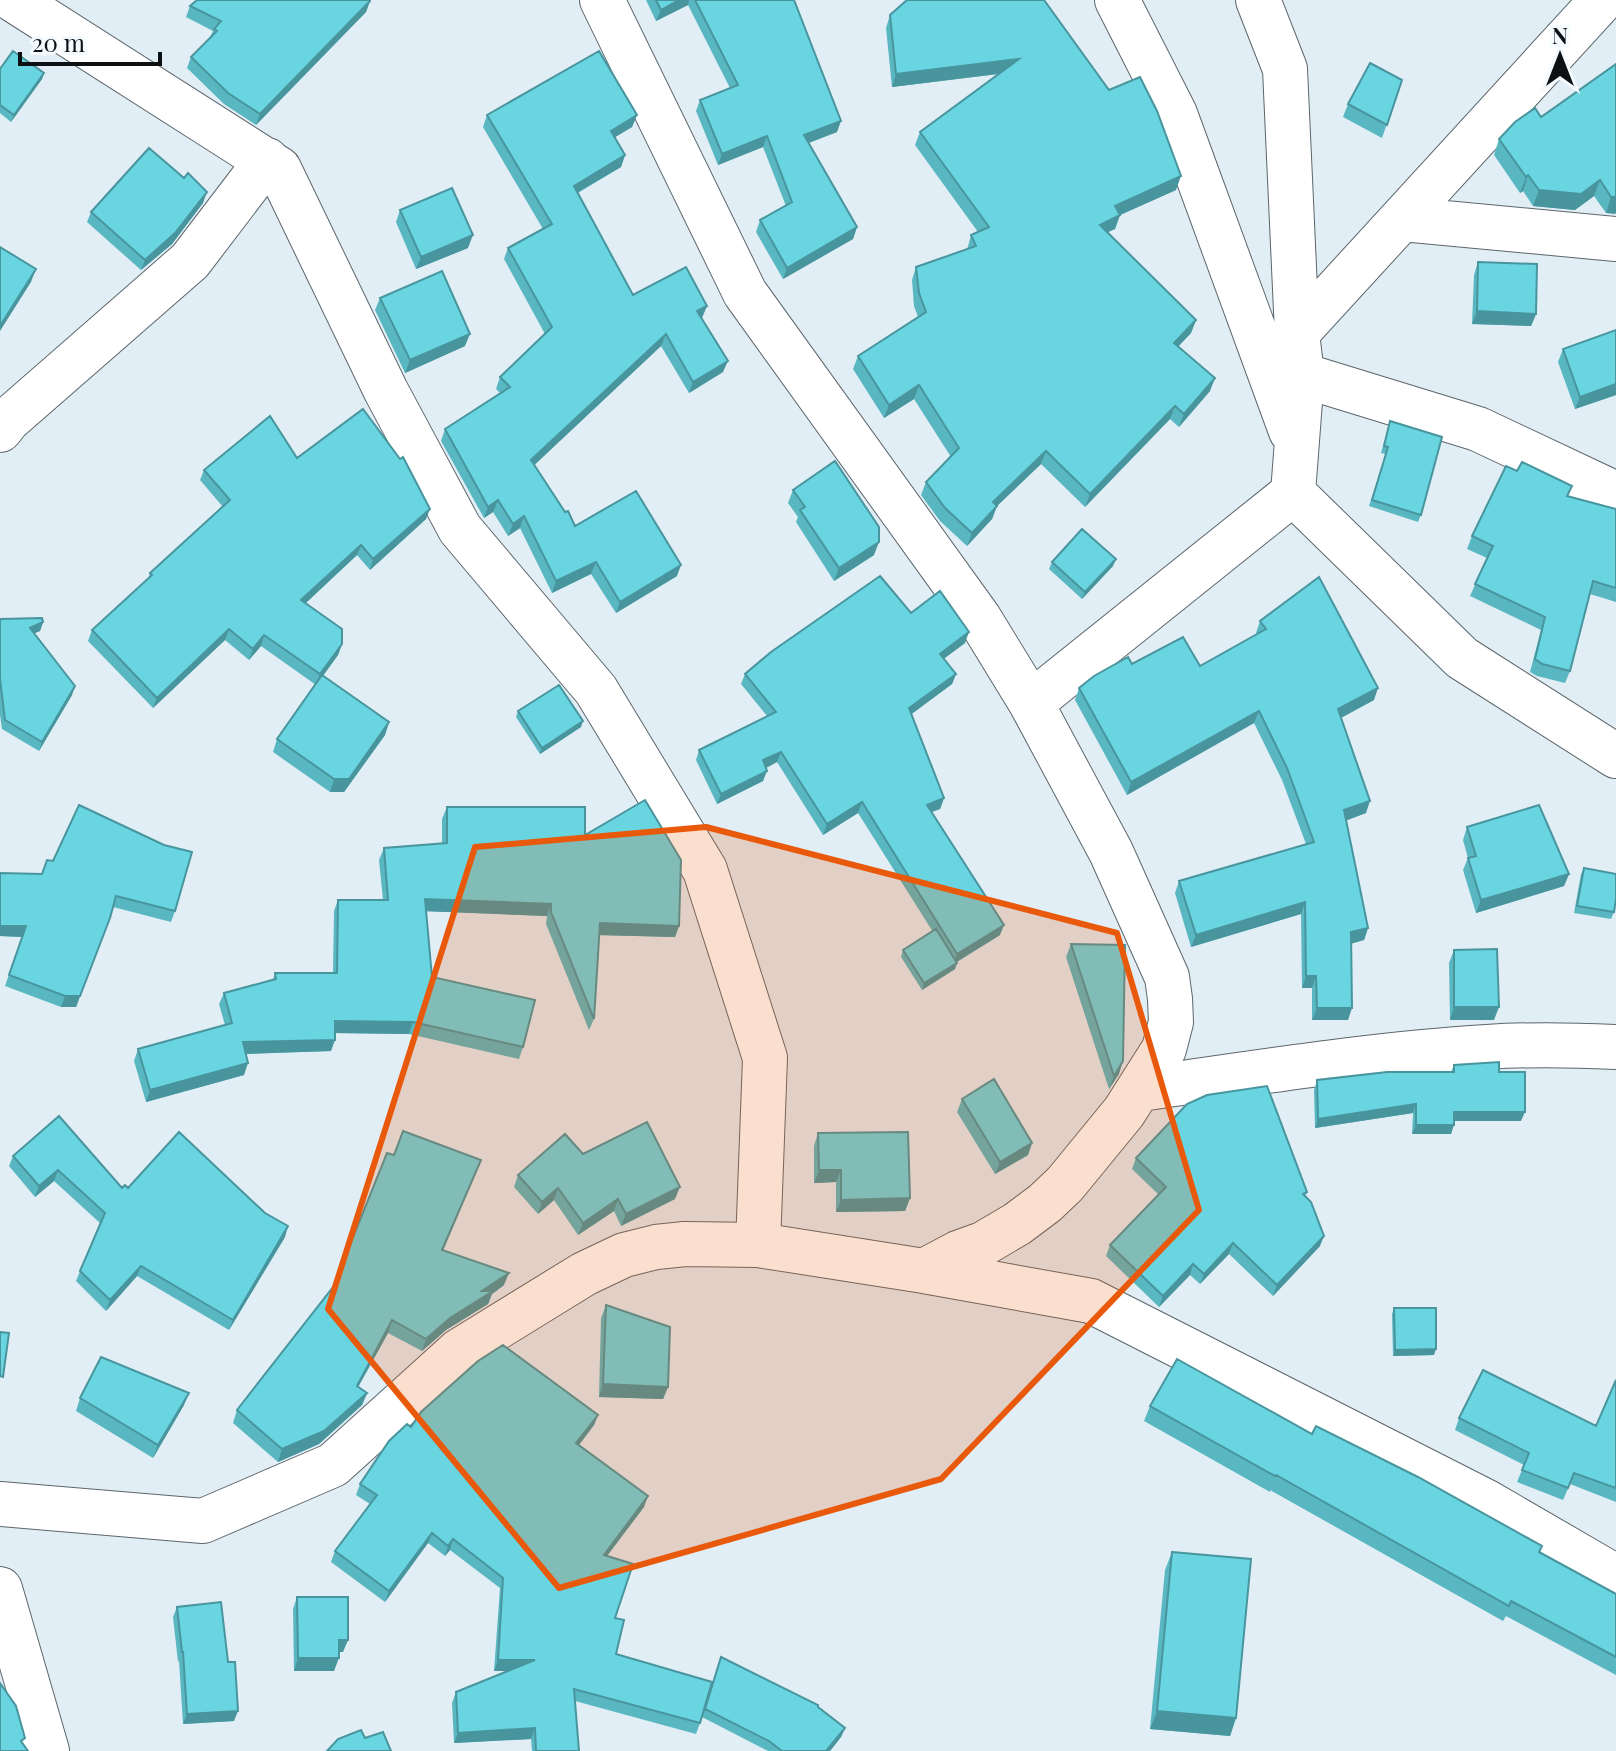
<svg xmlns="http://www.w3.org/2000/svg" width="1616" height="1751" font-family="'Playfair Display',serif">
  <rect width="100%" height="100%" fill="#e2eef5"/>
  <g fill="none" stroke-linecap="round" stroke-linejoin="round">
    <!-- minor casing -->
    <g stroke="#5c666c" stroke-width="46">
      <path id="minor" d="M 14,0 L 279,169 L 386,391 L 460,529 L 596,690 L 705,870 L 765,1058 L 758,1245
        M 1117,0 L 1175,114 L 1291,431
        M 1402,219 L 1616,239
        M 1297,333 L 1602,0
        M 1302,375 L 1478,429 L 1616,494
        M 0,430 L 8,420 L 190,261 L 267,160
        M 1293,493 L 1462,658 L 1616,756
        M 1031,703 L 1293,493 L 1302,375 L 1297,333 L 1285,69 L 1258,0
        M 1140,1089 C 1255,1073 1371,1054 1487,1047 C 1530,1044 1573,1045 1616,1047
        M 924,1271 L 1091,1301 L 1485,1501 L 1616,1577
        M 0,1504 L 203,1521 L 333,1465 L 459,1351 L 584,1274 L 624,1255 L 656,1247 L 685,1244 L 758,1245 L 924,1271 L 958,1253 L 983,1244 L 1017,1224 L 1045,1203 L 1065,1184 L 1124,1112 L 1164,1049 L 1171,1022 L 1170,999 L 1167,977 L 1111,852 L 1031,703 L 979,618 L 745,293 L 602,0
        M 0,1589 L 47,1751"/>
    </g>
    <!-- minor -->
    <use href="#minor" stroke="#fff" stroke-width="44"/>
  </g>
  <!-- wall -->
  <path fill="#59b7c2" d="M 646,0 L 794,0 L 837,132 L 809,143 L 857,227 L 853,239 L 783,279 L 756,232 L 760,220 L 786,206 L 763,147 L 718,165 L 696,111 L 700,100 L 730,88 L 688,5 L 656,21 Z
    M 907,0 L 1176,190 L 1120,215 L 1115,229 L 1107,232 L 1196,320 L 1191,333 L 1178,347 L 1210,391 L 1179,427 L 1170,419 L 1085,507 L 1041,464 L 997,506 L 992,519 L 967,546 L 940,521 L 921,495 L 926,482 L 951,457 L 914,399 L 884,418 L 853,369 L 858,356 L 918,317 L 914,306 L 912,280 L 916,267 L 967,250 L 971,235 L 978,232 L 915,145 L 920,132 L 998,74 L 892,87 L 886,28 L 890,15 Z
    M 370,1 L 366,12 L 256,125 L 224,104 L 187,68 L 191,57 L 210,37 L 213,31 L 186,17 L 190,6 Z
    M 1616,64 L 1616,213 L 1606,213 L 1594,196 L 1575,210 L 1533,206 L 1523,191 L 1520,193 L 1494,155 L 1499,139 L 1541,117 Z
    M 0,69 L 44,73 L 42,79 L 11,122 L 0,113 Z
    M 1402,80 L 1382,138 L 1343,117 L 1348,104 Z
    M 487,115 L 637,115 L 632,127 L 615,137 L 625,155 L 621,167 L 578,193 L 633,295 L 707,306 L 701,318 L 723,372 L 689,393 L 661,346 L 534,465 L 575,526 L 677,576 L 616,613 L 591,574 L 552,593 L 520,528 L 508,536 L 493,512 L 484,518 L 441,441 L 445,429 L 500,393 L 496,389 L 500,377 L 545,334 L 504,259 L 508,248 L 543,229 L 483,127 Z
    M 203,203 L 172,244 L 141,270 L 87,222 L 91,212 Z
    M 400,210 L 468,248 L 416,269 L 396,222 Z
    M 1478,262 L 1536,314 L 1531,326 L 1472,324 L 1474,275 Z
    M 380,298 L 465,346 L 405,373 L 375,310 Z
    M 1616,330 L 1616,395 L 1575,409 L 1558,362 L 1563,349 Z
    M 1390,421 L 1421,515 L 1418,522 L 1369,506 L 1386,454 L 1381,453 Z
    M 297,458 L 426,519 L 370,570 L 357,555 L 305,604 L 342,644 L 338,655 L 323,676 L 389,722 L 385,735 L 344,792 L 330,792 L 273,752 L 277,739 L 316,685 L 261,646 L 249,660 L 225,640 L 153,708 L 88,641 L 92,630 L 148,579 L 150,573 L 223,507 L 200,480 L 204,470 Z
    M 1517,471 L 1572,486 L 1568,496 L 1616,509 L 1616,602 L 1590,594 L 1570,671 L 1565,683 L 1537,676 L 1530,672 L 1541,630 L 1470,596 L 1487,558 L 1467,549 L 1472,536 Z
    M 793,490 L 874,555 L 834,581 L 796,522 L 798,517 L 788,503 Z
    M 1052,562 L 1113,566 L 1082,599 L 1049,569 Z
    M 911,613 L 965,643 L 944,658 L 956,674 L 952,684 L 911,714 L 944,798 L 940,809 L 932,812 L 1000,935 L 957,962 L 955,969 L 922,990 L 901,957 L 903,950 L 933,932 L 858,813 L 823,835 L 777,762 L 766,768 L 763,781 L 717,804 L 696,760 L 699,750 L 767,716 L 741,684 L 745,674 Z
    M 0,619 L 43,622 L 40,631 L 34,633 L 72,695 L 39,751 L 2,729 L 0,715 Z
    M 1260,621 L 1374,700 L 1341,718 L 1366,813 L 1346,820 L 1368,928 L 1364,940 L 1351,943 L 1348,1020 L 1312,1020 L 1312,988 L 1302,988 L 1301,914 L 1191,947 L 1175,893 L 1179,881 L 1306,844 L 1282,780 L 1254,723 L 1127,795 L 1075,700 L 1079,688 L 1132,664 L 1200,666 L 1257,634 L 1256,633 Z
    M 518,711 L 581,727 L 540,754 L 516,717 Z
    M 447,807 L 585,835 L 679,926 L 675,937 L 599,935 L 594,1019 L 589,1030 L 546,924 L 547,916 L 426,911 L 432,977 L 523,1047 L 519,1059 L 409,1034 L 335,1033 L 331,1051 L 246,1054 L 244,1075 L 146,1102 L 134,1061 L 138,1049 L 225,1025 L 219,1004 L 224,993 L 273,979 L 275,973 L 333,973 L 334,911 L 338,900 L 383,900 L 379,860 L 384,848 L 442,843 L 442,819 Z
    M 1467,827 L 1569,874 L 1564,886 L 1476,913 L 1463,870 L 1468,858 L 1463,840 Z
    M 47,860 L 175,911 L 171,922 L 113,907 L 76,1007 L 61,1007 L 5,986 L 22,937 L 0,936 L 0,873 L 42,874 Z
    M 1584,868 L 1614,912 L 1611,919 L 1574,913 L 1581,874 Z
    M 1071,944 L 1119,1074 L 1109,1089 L 1066,957 Z
    M 1454,950 L 1494,1020 L 1450,1020 L 1449,963 Z
    M 1454,1065 L 1499,1072 L 1521,1121 L 1454,1121 L 1451,1134 L 1412,1134 L 1413,1113 L 1315,1128 L 1314,1090 L 1317,1080 L 1451,1072 Z
    M 962,1099 L 1032,1143 L 1028,1155 L 995,1174 L 957,1112 Z
    M 818,1133 L 910,1198 L 905,1211 L 836,1212 L 836,1182 L 814,1183 L 814,1146 Z
    M 583,1154 L 675,1199 L 621,1226 L 614,1211 L 578,1235 L 554,1200 L 538,1214 L 514,1187 L 518,1175 Z
    M 394,1155 L 481,1160 L 443,1251 L 504,1285 L 492,1294 L 488,1304 L 446,1330 L 422,1351 L 388,1333 L 358,1387 L 367,1393 L 362,1405 L 319,1444 L 278,1462 L 233,1423 L 237,1410 L 333,1287 Z
    M 13,1156 L 122,1188 L 128,1188 L 285,1237 L 229,1330 L 137,1276 L 106,1311 L 76,1281 L 100,1223 L 54,1181 L 35,1197 L 9,1166 Z
    M 1136,1158 L 1307,1192 L 1305,1197 L 1320,1246 L 1273,1296 L 1229,1254 L 1200,1284 L 1190,1275 L 1159,1307 L 1106,1256 L 1110,1245 L 1159,1195 L 1132,1169 Z
    M 606,1305 L 668,1387 L 663,1399 L 599,1397 L 601,1318 Z
    M 1394,1308 L 1434,1355 L 1393,1356 L 1392,1314 Z
    M 1616,1380 L 1616,1502 L 1570,1484 L 1563,1500 L 1517,1482 L 1524,1465 L 1455,1430 L 1459,1418 L 1596,1426 Z
    M 80,1398 L 184,1405 L 153,1458 L 76,1411 Z
    M 1150,1406 L 1312,1434 L 1542,1546 L 1540,1553 L 1616,1594 L 1616,1675 L 1506,1616 L 1503,1621 L 1270,1490 L 1270,1492 L 1144,1421 Z
    M 598,1415 L 594,1425 L 579,1445 L 644,1507 L 607,1556 L 615,1618 L 616,1654 L 700,1723 L 696,1734 L 575,1701 L 579,1751 L 532,1751 L 531,1739 L 454,1743 L 452,1703 L 456,1692 L 509,1671 L 494,1671 L 500,1588 L 450,1550 L 445,1556 L 428,1543 L 385,1602 L 331,1562 L 335,1551 L 370,1504 L 356,1495 L 360,1484 L 411,1427 Z
    M 1172,1552 L 1236,1718 L 1230,1736 L 1150,1729 L 1165,1570 Z
    M 297,1597 L 343,1652 L 339,1652 L 334,1671 L 294,1671 L 293,1609 Z
    M 177,1607 L 228,1662 L 234,1721 L 183,1724 L 179,1661 L 178,1662 L 173,1617 Z
    M 721,1657 L 818,1707 L 845,1728 L 841,1737 L 830,1751 L 768,1751 L 702,1717 Z"/>
  <!-- shaded-wall -->
  <path fill="#49959e" d="M 679,0 L 689,0 L 688,5 L 656,21 L 661,10 Z
    M 370,1 L 366,12 L 256,125 L 260,114 Z
    M 1019,59 L 1014,72 L 892,87 L 896,74 Z
    M 44,73 L 42,79 L 11,122 L 14,115 Z
    M 637,115 L 632,127 L 607,142 L 611,131 Z
    M 841,121 L 837,132 L 800,146 L 804,135 Z
    M 767,136 L 763,147 L 718,165 L 722,154 Z
    M 625,155 L 621,167 L 569,197 L 574,186 Z
    M 1528,175 L 1523,191 L 1520,193 L 1526,177 Z
    M 1181,176 L 1176,190 L 1120,215 L 1115,229 L 1095,238 L 1100,225 L 1115,206 Z
    M 1600,180 L 1594,196 L 1575,210 L 1533,206 L 1539,190 Z
    M 207,192 L 203,203 L 172,244 L 141,270 L 145,260 Z
    M 1611,197 L 1616,197 L 1616,213 L 1615,214 L 1606,213 Z
    M 857,227 L 853,239 L 783,279 L 787,268 Z
    M 473,235 L 468,248 L 416,269 L 421,257 Z
    M 36,269 L 31,282 L 0,331 L 0,326 Z
    M 707,306 L 702,318 L 693,323 L 697,311 Z
    M 1477,311 L 1536,314 L 1531,326 L 1472,324 Z
    M 1196,320 L 1191,333 L 1169,356 L 1174,343 Z
    M 470,334 L 465,346 L 405,373 L 410,360 Z
    M 666,334 L 661,346 L 527,472 L 531,460 Z
    M 728,361 L 723,372 L 689,393 L 693,382 Z
    M 1215,378 L 1210,391 L 1179,427 L 1184,414 Z
    M 1616,384 L 1616,395 L 1575,409 L 1580,397 Z
    M 919,385 L 914,399 L 884,418 L 889,405 Z
    M 1175,406 L 1170,419 L 1085,507 L 1090,494 Z
    M 1046,451 L 1041,464 L 997,506 L 992,519 L 967,546 L 972,533 L 993,502 Z
    M 498,500 L 493,512 L 484,518 L 488,507 Z
    M 430,509 L 426,519 L 370,570 L 373,559 Z
    M 524,516 L 520,528 L 508,536 L 513,524 Z
    M 879,542 L 874,555 L 834,581 L 839,568 Z
    M 361,545 L 357,555 L 297,611 L 301,600 Z
    M 1116,559 L 1113,566 L 1082,599 L 1085,592 Z
    M 596,562 L 591,574 L 552,593 L 556,581 Z
    M 681,565 L 677,576 L 616,613 L 620,602 Z
    M 43,622 L 40,631 L 26,637 L 30,628 Z
    M 229,629 L 225,640 L 153,708 L 157,698 Z
    M 969,632 L 965,643 L 937,664 L 940,654 Z
    M 264,635 L 261,646 L 249,660 L 253,649 Z
    M 342,644 L 338,655 L 316,685 L 320,674 Z
    M 956,674 L 952,684 L 905,719 L 909,708 Z
    M 75,686 L 72,695 L 39,751 L 42,742 Z
    M 1378,688 L 1374,700 L 1333,722 L 1338,709 Z
    M 1259,711 L 1254,723 L 1127,795 L 1131,782 Z
    M 583,721 L 581,727 L 540,754 L 542,748 Z
    M 389,722 L 385,735 L 344,792 L 330,792 L 334,779 Z
    M 781,752 L 777,762 L 760,771 L 763,760 Z
    M 767,771 L 763,781 L 717,804 L 721,794 Z
    M 944,798 L 940,809 L 923,815 L 927,805 Z
    M 1370,801 L 1366,813 L 1340,823 L 1344,810 Z
    M 862,802 L 858,813 L 823,835 L 827,824 Z
    M 1569,874 L 1564,886 L 1476,913 L 1481,900 Z
    M 425,899 L 551,904 L 547,916 L 420,911 Z
    M 1305,902 L 1301,914 L 1191,947 L 1196,935 Z
    M 110,918 L 76,1007 L 61,1007 L 65,996 Z
    M 600,923 L 679,926 L 675,937 L 595,935 Z
    M 1004,925 L 1000,935 L 953,964 L 957,954 Z
    M 0,926 L 26,926 L 22,937 L 0,936 Z
    M 1368,928 L 1364,940 L 1347,945 L 1351,932 Z
    M 957,963 L 955,969 L 922,990 L 924,983 Z
    M 1306,976 L 1316,976 L 1312,988 L 1302,988 Z
    M 1454,1007 L 1499,1007 L 1494,1020 L 1450,1020 Z
    M 1317,1008 L 1352,1008 L 1348,1020 L 1312,1020 Z
    M 335,1021 L 413,1022 L 409,1034 L 331,1033 Z
    M 335,1040 L 331,1051 L 238,1054 L 243,1042 Z
    M 1123,1061 L 1119,1074 L 1109,1089 L 1114,1076 Z
    M 248,1063 L 244,1075 L 146,1102 L 150,1090 Z
    M 1416,1104 L 1413,1113 L 1315,1128 L 1318,1119 Z
    M 1454,1112 L 1525,1112 L 1521,1121 L 1451,1121 Z
    M 1416,1125 L 1454,1125 L 1451,1134 L 1412,1134 Z
    M 1032,1143 L 1028,1155 L 995,1174 L 1000,1162 Z
    M 58,1170 L 54,1181 L 35,1197 L 39,1186 Z
    M 819,1170 L 841,1170 L 836,1182 L 814,1183 Z
    M 680,1187 L 675,1199 L 621,1226 L 626,1214 Z
    M 558,1188 L 554,1200 L 538,1214 L 542,1202 Z
    M 910,1198 L 905,1211 L 836,1212 L 841,1200 Z
    M 618,1199 L 614,1211 L 578,1235 L 583,1223 Z
    M 288,1226 L 285,1237 L 229,1330 L 233,1320 Z
    M 1324,1236 L 1320,1246 L 1273,1296 L 1277,1285 Z
    M 1233,1243 L 1229,1254 L 1200,1284 L 1204,1274 Z
    M 1193,1264 L 1190,1275 L 1159,1307 L 1163,1296 Z
    M 141,1266 L 137,1276 L 106,1311 L 110,1300 Z
    M 509,1273 L 504,1285 L 492,1294 L 488,1304 L 446,1330 L 422,1351 L 426,1339 L 482,1291 Z
    M 392,1320 L 388,1333 L 352,1398 L 357,1386 Z
    M 1436,1349 L 1434,1355 L 1393,1356 L 1395,1350 Z
    M 603,1384 L 668,1387 L 663,1399 L 599,1397 Z
    M 189,1393 L 184,1405 L 153,1458 L 158,1445 Z
    M 367,1393 L 362,1405 L 319,1444 L 278,1462 L 282,1449 Z
    M 598,1415 L 594,1425 L 572,1454 L 576,1443 Z
    M 648,1496 L 644,1507 L 600,1565 L 604,1555 Z
    M 432,1533 L 428,1543 L 385,1602 L 389,1591 Z
    M 453,1539 L 450,1550 L 445,1556 L 448,1546 Z
    M 339,1640 L 348,1640 L 343,1652 L 334,1652 Z
    M 298,1658 L 339,1658 L 334,1671 L 294,1671 Z
    M 498,1660 L 535,1660 L 531,1671 L 494,1671 Z
    M 238,1711 L 234,1721 L 183,1724 L 187,1714 Z
    M 1157,1711 L 1236,1718 L 1230,1736 L 1150,1729 Z
    M 535,1728 L 531,1739 L 454,1743 L 458,1733 Z
    M 845,1728 L 841,1737 L 830,1751 L 826,1751 Z"/>
  <!-- building -->
  <path fill="#68d5e1" stroke="#49959e" stroke-width="2" d="M 197,0 L 370,0 L 370,1 L 260,114 L 228,93 L 191,57 L 217,31 L 214,29 L 221,21 L 190,6 Z
    M 656,0 L 679,0 L 661,10 Z
    M 695,0 L 794,0 L 841,121 L 804,135 L 857,227 L 787,268 L 760,220 L 792,202 L 767,136 L 722,154 L 700,100 L 738,85 Z
    M 907,0 L 1044,0 L 1109,90 L 1140,77 L 1157,111 L 1181,176 L 1115,206 L 1120,215 L 1100,225 L 1196,320 L 1174,343 L 1215,378 L 1184,414 L 1175,406 L 1090,494 L 1046,451 L 993,502 L 997,506 L 972,533 L 945,508 L 926,482 L 959,448 L 919,385 L 889,405 L 858,356 L 926,312 L 919,293 L 916,267 L 976,246 L 971,235 L 989,227 L 920,132 L 1019,59 L 896,74 L 890,15 Z
    M 13,51 L 44,73 L 14,115 L 0,105 L 0,69 Z
    M 599,51 L 637,115 L 611,131 L 625,155 L 574,186 L 633,295 L 686,267 L 707,306 L 697,311 L 728,361 L 693,382 L 666,334 L 531,460 L 565,512 L 568,511 L 575,526 L 636,491 L 681,565 L 620,602 L 596,562 L 556,581 L 524,516 L 513,524 L 498,500 L 488,507 L 445,429 L 510,387 L 500,377 L 552,327 L 508,248 L 552,224 L 487,115 Z
    M 1370,63 L 1402,80 L 1387,125 L 1348,104 Z
    M 1616,64 L 1616,197 L 1611,197 L 1600,180 L 1581,194 L 1539,190 L 1528,175 L 1526,177 L 1499,139 L 1515,122 L 1535,108 L 1541,117 Z
    M 149,148 L 184,178 L 188,173 L 207,192 L 175,233 L 145,260 L 91,212 Z
    M 452,188 L 473,235 L 421,257 L 400,210 Z
    M 0,247 L 36,269 L 0,326 Z
    M 1478,262 L 1537,264 L 1536,314 L 1477,311 Z
    M 442,271 L 470,334 L 410,360 L 380,298 Z
    M 1616,330 L 1616,384 L 1580,397 L 1563,349 Z
    M 363,409 L 400,459 L 403,457 L 430,509 L 373,559 L 361,545 L 301,600 L 342,629 L 342,644 L 320,674 L 264,635 L 253,649 L 229,629 L 157,698 L 92,630 L 152,575 L 150,573 L 230,500 L 204,470 L 270,416 L 297,458 Z
    M 1390,421 L 1442,437 L 1421,515 L 1372,500 L 1388,447 L 1384,446 Z
    M 835,461 L 879,527 L 879,542 L 839,568 L 800,510 L 805,507 L 793,490 Z
    M 1522,462 L 1572,486 L 1567,496 L 1616,509 L 1616,588 L 1593,581 L 1570,671 L 1542,664 L 1535,659 L 1545,617 L 1475,584 L 1493,546 L 1472,536 L 1506,466 L 1517,471 Z
    M 1082,529 L 1116,559 L 1085,592 L 1052,562 Z
    M 880,576 L 911,613 L 940,591 L 969,632 L 940,654 L 956,674 L 909,708 L 944,798 L 927,805 L 1004,925 L 957,954 L 862,802 L 827,824 L 781,752 L 763,760 L 767,771 L 721,794 L 699,750 L 776,712 L 745,674 L 771,652 Z
    M 1319,577 L 1378,688 L 1338,709 L 1370,801 L 1344,810 L 1368,928 L 1351,932 L 1352,1008 L 1317,1008 L 1316,976 L 1306,976 L 1305,902 L 1196,935 L 1179,881 L 1314,842 L 1287,768 L 1259,711 L 1131,782 L 1079,688 L 1094,676 L 1128,657 L 1132,664 L 1183,637 L 1200,666 L 1266,629 L 1260,621 Z
    M 42,618 L 43,622 L 30,628 L 75,686 L 42,742 L 5,720 L 0,679 L 0,619 Z
    M 322,675 L 389,722 L 349,779 L 334,779 L 277,739 Z
    M 559,685 L 583,721 L 542,748 L 518,711 Z
    M 645,800 L 681,860 L 679,926 L 600,923 L 594,1019 L 551,912 L 551,904 L 425,899 L 432,977 L 535,1000 L 523,1047 L 413,1022 L 335,1021 L 335,1040 L 243,1042 L 248,1063 L 150,1090 L 138,1049 L 232,1023 L 224,993 L 276,979 L 275,973 L 337,973 L 338,900 L 388,900 L 384,848 L 447,843 L 447,807 L 585,807 L 585,835 Z
    M 79,805 L 164,845 L 192,852 L 175,911 L 116,896 L 110,918 L 80,996 L 65,996 L 9,975 L 26,926 L 0,926 L 0,873 L 42,874 L 47,860 L 53,861 Z
    M 1539,805 L 1569,874 L 1481,900 L 1468,858 L 1476,856 L 1467,827 Z
    M 1584,868 L 1616,874 L 1616,899 L 1614,912 L 1577,906 Z
    M 936,929 L 957,963 L 924,983 L 903,950 Z
    M 1071,944 L 1125,945 L 1123,1061 L 1114,1076 Z
    M 1497,949 L 1499,1007 L 1454,1007 L 1454,950 Z
    M 1499,1062 L 1499,1072 L 1525,1072 L 1525,1112 L 1454,1112 L 1454,1125 L 1416,1125 L 1416,1104 L 1318,1119 L 1317,1080 L 1387,1072 L 1454,1072 L 1454,1065 Z
    M 994,1079 L 1032,1143 L 1000,1162 L 962,1099 Z
    M 1267,1086 L 1307,1192 L 1303,1194 L 1311,1202 L 1324,1236 L 1277,1285 L 1233,1243 L 1204,1274 L 1193,1264 L 1163,1296 L 1110,1245 L 1166,1187 L 1136,1158 L 1187,1104 L 1207,1095 Z
    M 59,1116 L 122,1188 L 125,1185 L 128,1188 L 179,1132 L 265,1213 L 288,1226 L 233,1320 L 141,1266 L 110,1300 L 80,1271 L 105,1213 L 58,1170 L 39,1186 L 13,1156 Z
    M 647,1122 L 680,1187 L 626,1214 L 618,1199 L 583,1223 L 558,1188 L 542,1202 L 518,1175 L 565,1134 L 583,1154 Z
    M 403,1131 L 481,1160 L 442,1250 L 509,1273 L 482,1291 L 493,1291 L 450,1318 L 426,1339 L 392,1320 L 357,1386 L 367,1393 L 324,1431 L 282,1449 L 237,1410 L 333,1287 L 387,1153 L 394,1155 Z
    M 908,1132 L 910,1198 L 841,1200 L 841,1170 L 819,1170 L 818,1133 Z
    M 606,1305 L 670,1327 L 668,1387 L 603,1384 Z
    M 1394,1308 L 1436,1308 L 1436,1349 L 1395,1350 Z
    M 0,1332 L 9,1333 L 3,1377 L 0,1376 Z
    M 503,1345 L 598,1415 L 576,1443 L 648,1496 L 604,1555 L 633,1564 L 615,1618 L 624,1620 L 616,1654 L 712,1682 L 700,1723 L 574,1689 L 579,1751 L 536,1751 L 535,1728 L 458,1733 L 456,1692 L 535,1660 L 498,1660 L 503,1578 L 453,1539 L 448,1546 L 432,1533 L 389,1591 L 335,1551 L 377,1495 L 360,1484 L 389,1441 L 407,1424 L 411,1427 L 421,1412 L 478,1361 Z
    M 101,1357 L 189,1393 L 158,1445 L 80,1398 Z
    M 1177,1359 L 1312,1434 L 1316,1426 L 1418,1477 L 1542,1546 L 1539,1552 L 1616,1594 L 1616,1657 L 1511,1601 L 1509,1606 L 1276,1475 L 1275,1476 L 1150,1406 Z
    M 1483,1370 L 1596,1426 L 1616,1380 L 1616,1488 L 1574,1473 L 1568,1488 L 1522,1470 L 1529,1453 L 1459,1418 Z
    M 1172,1552 L 1251,1559 L 1236,1718 L 1157,1711 Z
    M 297,1597 L 348,1597 L 348,1640 L 339,1640 L 339,1658 L 298,1658 Z
    M 221,1602 L 228,1662 L 235,1662 L 238,1711 L 187,1714 L 183,1652 L 182,1652 L 177,1607 Z
    M 721,1657 L 818,1705 L 818,1707 L 845,1728 L 826,1751 L 782,1751 L 769,1741 L 705,1709 Z
    M 0,1683 L 16,1706 L 25,1738 L 21,1741 L 28,1751 L 0,1751 Z
    M 361,1730 L 365,1738 L 383,1732 L 391,1751 L 327,1751 L 338,1739 Z"/>
  <!-- marked area -->
  <path fill="#e8590c" fill-opacity="0.2" stroke="#e8590c" stroke-width="6" stroke-linejoin="round" d="M 706,827 L 1117,933 L 1199,1210 L 941,1479 L 559,1588 L 328,1309 L 475,847 Z"/>
  <!-- north arrow -->
  <g transform="translate(1560 56)" stroke="#f4fbff" stroke-width="6" paint-order="stroke">
  <path d="M0-6L14 30L0 20L-14 30Z" fill="#0d1113"/>
  <text y="-12" font-size="22" font-weight="bold" text-anchor="middle" fill="#0d1113">N</text>
  </g>
  <!-- scale -->
  <path d="M20 52v12h140v-12" fill="none" stroke="#0d1113" stroke-width="4"/>
  <text x="32" y="52" font-size="24" fill="#0d1113" stroke="#f4fbff" stroke-width="6" paint-order="stroke">20 m</text>
</svg>
